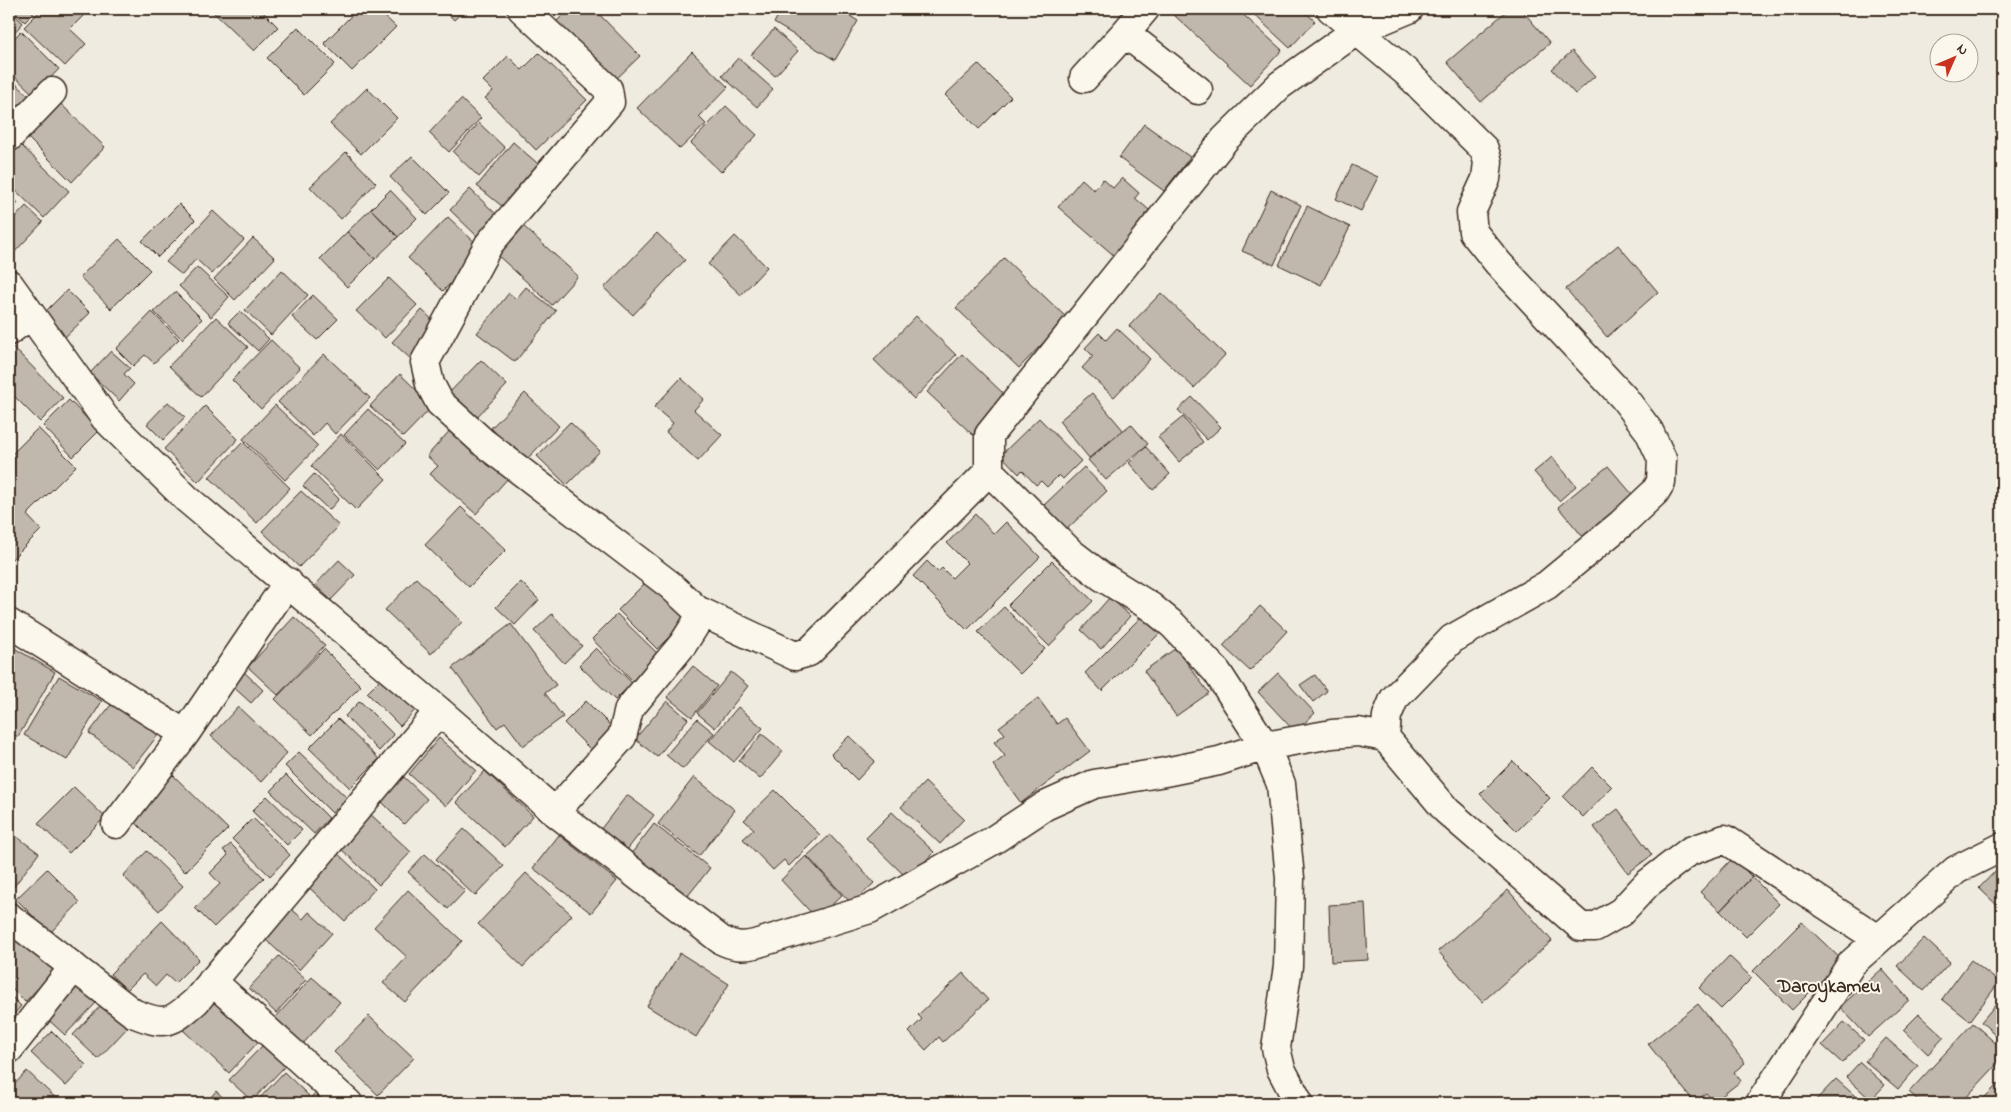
<svg xmlns="http://www.w3.org/2000/svg" width="2011" height="1112" font-family="'Indie Flower',sans-serif">
  <rect width="100%" height="100%" fill="#f0ebe0"/>
  <filter id="ink" filterUnits="userSpaceOnUse"><feTurbulence type="fractalNoise" baseFrequency=".02" numOctaves="2"/><feDisplacementMap in="SourceGraphic" scale="10" xChannelSelector="R" yChannelSelector="G"/><feConvolveMatrix kernelMatrix="1 2 1 2 8 2 1 2 1" color-interpolation-filters="sRGB"/></filter>
  <g filter="url(#ink)">
    <!-- building -->
    <path fill="#c0b8ad" stroke="#3b2a1e" d="M 9,9 L 23,23 L 9,38 Z
      M 11,9 L 37,9 L 25,22 Z
      M 42,9 L 76,9 L 83,16 L 70,29 L 86,44 L 65,66 L 24,27 Z
      M 210,9 L 260,9 L 278,27 L 254,51 Z
      M 358,9 L 377,9 L 396,27 L 352,71 L 324,43 Z
      M 443,9 L 466,9 L 454,20 Z
      M 569,9 L 594,9 L 640,56 L 613,82 L 555,23 Z
      M 782,9 L 839,9 L 858,21 L 835,60 L 774,23 Z
      M 1180,9 L 1237,9 L 1282,50 L 1250,85 L 1174,15 Z
      M 1248,9 L 1302,9 L 1315,21 L 1290,48 Z
      M 1509,9 L 1521,9 L 1550,43 L 1481,102 L 1447,62 Z
      M 298,27 L 335,64 L 304,95 L 267,58 Z
      M 774,29 L 798,51 L 775,76 L 751,55 Z
      M 21,31 L 59,69 L 34,95 L 9,71 L 9,44 Z
      M 1572,51 L 1595,76 L 1575,94 L 1552,69 Z
      M 692,52 L 728,87 L 699,117 L 706,124 L 680,149 L 637,108 Z
      M 539,53 L 587,100 L 536,150 L 485,98 L 493,91 L 483,81 L 508,56 L 522,70 Z
      M 738,58 L 773,89 L 757,107 L 722,76 Z
      M 978,64 L 1011,97 L 979,129 L 945,95 Z
      M 9,77 L 31,98 L 9,121 Z
      M 367,88 L 397,118 L 361,154 L 330,124 Z
      M 461,99 L 481,118 L 449,152 L 429,133 Z
      M 61,104 L 105,147 L 72,182 L 28,138 Z
      M 726,106 L 757,135 L 721,172 L 691,143 Z
      M 479,123 L 505,148 L 479,177 L 453,152 Z
      M 1144,124 L 1190,157 L 1164,191 L 1119,158 Z
      M 513,142 L 544,169 L 508,211 L 477,186 Z
      M 21,145 L 69,191 L 44,218 L 9,184 L 9,157 Z
      M 346,152 L 376,183 L 341,219 L 310,187 Z
      M 412,156 L 449,193 L 427,215 L 390,177 Z
      M 1352,165 L 1378,177 L 1361,211 L 1336,199 Z
      M 1122,178 L 1139,193 L 1135,198 L 1155,215 L 1118,259 L 1058,207 L 1082,179 L 1094,190 L 1103,179 L 1113,188 Z
      M 470,189 L 498,216 L 478,237 L 450,210 Z
      M 390,190 L 417,218 L 398,237 L 371,209 Z
      M 1271,190 L 1301,205 L 1274,265 L 1242,251 Z
      M 9,193 L 18,203 L 9,213 Z
      M 179,204 L 195,220 L 158,257 L 142,241 Z
      M 26,206 L 43,222 L 9,258 L 9,224 Z
      M 1307,206 L 1350,227 L 1321,285 L 1279,265 Z
      M 371,209 L 398,237 L 375,259 L 347,232 Z
      M 213,211 L 244,240 L 212,274 L 196,259 L 182,275 L 166,262 Z
      M 448,217 L 483,250 L 443,291 L 408,258 Z
      M 521,224 L 578,276 L 552,305 L 494,252 Z
      M 347,232 L 375,259 L 347,287 L 320,259 Z
      M 657,233 L 685,260 L 633,315 L 604,288 Z
      M 735,236 L 767,267 L 741,295 L 708,264 Z
      M 253,238 L 275,258 L 235,300 L 214,279 Z
      M 119,239 L 150,270 L 111,309 L 80,277 Z
      M 1618,245 L 1658,292 L 1607,337 L 1566,289 Z
      M 1004,258 L 1067,318 L 1019,368 L 956,308 Z
      M 197,267 L 229,297 L 211,317 L 179,286 Z
      M 282,270 L 308,295 L 271,335 L 245,310 Z
      M 389,278 L 417,305 L 385,338 L 356,311 Z
      M 526,287 L 556,311 L 515,362 L 477,333 L 509,293 L 516,299 Z
      M 67,290 L 90,313 L 62,340 L 40,317 Z
      M 175,292 L 202,319 L 182,339 L 154,312 Z
      M 1161,293 L 1225,355 L 1194,388 L 1129,326 Z
      M 313,295 L 338,319 L 317,340 L 292,317 Z
      M 422,310 L 442,329 L 412,360 L 392,342 Z
      M 240,311 L 269,339 L 258,351 L 228,323 Z
      M 152,312 L 179,339 L 154,363 L 145,355 L 133,366 L 116,349 Z
      M 916,316 L 956,355 L 914,399 L 874,360 Z
      M 216,317 L 248,347 L 201,397 L 169,366 Z
      M 1117,328 L 1150,359 L 1114,397 L 1082,368 L 1093,356 L 1085,348 L 1099,333 L 1106,340 Z
      M 271,340 L 300,368 L 261,409 L 232,380 Z
      M 9,343 L 63,398 L 40,422 L 9,391 Z
      M 111,351 L 130,368 L 124,374 L 134,384 L 119,401 L 90,373 Z
      M 324,354 L 370,398 L 335,434 L 325,423 L 313,436 L 278,402 Z
      M 962,354 L 1008,398 L 973,435 L 927,392 Z
      M 481,360 L 507,385 L 472,422 L 445,397 Z
      M 400,374 L 433,406 L 403,437 L 370,406 Z
      M 681,378 L 704,399 L 694,410 L 722,435 L 698,461 L 666,432 L 673,423 L 654,407 Z
      M 525,393 L 559,426 L 525,461 L 491,428 Z
      M 1092,393 L 1123,430 L 1089,458 L 1059,421 Z
      M 1192,397 L 1221,427 L 1207,440 L 1178,410 Z
      M 69,400 L 99,431 L 73,457 L 43,426 Z
      M 168,402 L 185,417 L 163,440 L 147,424 Z
      M 275,405 L 318,446 L 285,480 L 243,439 Z
      M 205,406 L 238,439 L 198,482 L 164,449 Z
      M 368,409 L 405,444 L 380,470 L 344,435 Z
      M 1183,417 L 1203,442 L 1179,462 L 1158,437 Z
      M 1039,418 L 1081,461 L 1063,479 L 1059,475 L 1047,487 L 1041,481 L 1036,485 L 1022,470 L 1019,474 L 1001,455 Z
      M 570,422 L 600,451 L 567,485 L 537,456 Z
      M 1131,424 L 1148,444 L 1106,480 L 1088,460 Z
      M 453,427 L 509,477 L 476,514 L 430,474 L 438,466 L 427,456 Z
      M 38,428 L 76,466 L 27,515 L 41,530 L 9,562 L 9,457 Z
      M 341,434 L 386,479 L 356,510 L 311,466 Z
      M 243,442 L 290,488 L 257,523 L 209,477 Z
      M 1146,447 L 1170,474 L 1153,490 L 1129,463 Z
      M 1552,457 L 1576,486 L 1559,501 L 1534,472 Z
      M 1608,466 L 1638,501 L 1588,543 L 1558,507 Z
      M 1084,467 L 1107,491 L 1067,529 L 1044,505 Z
      M 314,474 L 339,499 L 329,510 L 303,486 Z
      M 301,491 L 339,526 L 299,567 L 262,531 Z
      M 461,507 L 506,550 L 469,587 L 425,545 Z
      M 975,514 L 994,534 L 1006,522 L 1040,557 L 967,630 L 913,576 L 927,561 L 938,572 L 942,568 L 952,578 L 967,563 L 947,543 Z
      M 339,560 L 355,575 L 331,600 L 315,585 Z
      M 1052,561 L 1093,601 L 1049,646 L 1008,605 Z
      M 416,578 L 462,622 L 431,654 L 385,610 Z
      M 647,581 L 686,620 L 657,649 L 618,610 Z
      M 521,582 L 539,600 L 515,625 L 496,607 Z
      M 1110,597 L 1130,616 L 1101,649 L 1081,630 Z
      M 1260,606 L 1287,631 L 1250,671 L 1223,646 Z
      M 1004,607 L 1045,649 L 1020,674 L 978,632 Z
      M 1148,610 L 1166,627 L 1102,691 L 1085,673 Z
      M 552,614 L 582,646 L 564,663 L 534,631 Z
      M 617,614 L 659,655 L 633,681 L 592,639 Z
      M 294,617 L 325,645 L 278,695 L 248,667 Z
      M 511,624 L 556,685 L 545,693 L 563,717 L 523,746 L 505,722 L 497,728 L 452,668 Z
      M 9,645 L 55,672 L 18,737 L 9,732 Z
      M 596,648 L 632,683 L 615,700 L 579,665 Z
      M 1176,648 L 1209,693 L 1176,716 L 1144,671 Z
      M 324,649 L 361,686 L 312,735 L 275,699 Z
      M 693,666 L 717,686 L 692,717 L 667,697 Z
      M 242,670 L 263,690 L 251,703 L 230,684 Z
      M 731,672 L 748,686 L 715,728 L 697,713 Z
      M 1278,673 L 1315,713 L 1295,732 L 1258,692 Z
      M 385,675 L 418,707 L 400,726 L 367,693 Z
      M 1315,675 L 1327,691 L 1313,702 L 1300,685 Z
      M 59,676 L 102,701 L 67,760 L 24,735 Z
      M 1038,698 L 1057,724 L 1065,718 L 1090,751 L 1021,803 L 993,765 L 1005,756 L 994,742 L 1005,734 L 999,727 Z
      M 114,701 L 158,735 L 133,767 L 89,733 Z
      M 360,701 L 394,735 L 379,751 L 345,716 Z
      M 586,701 L 620,735 L 598,757 L 564,723 Z
      M 667,701 L 688,719 L 657,757 L 635,739 Z
      M 238,707 L 287,753 L 261,782 L 211,736 Z
      M 738,707 L 763,728 L 734,762 L 709,741 Z
      M 338,719 L 379,759 L 350,788 L 309,748 Z
      M 697,719 L 714,733 L 683,769 L 666,755 Z
      M 762,734 L 783,751 L 760,779 L 739,761 Z
      M 849,736 L 875,761 L 857,780 L 831,754 Z
      M 439,738 L 476,770 L 446,806 L 409,774 Z
      M 299,752 L 347,798 L 332,813 L 285,766 Z
      M 1513,761 L 1550,798 L 1517,831 L 1480,794 Z
      M 1592,767 L 1612,787 L 1583,817 L 1563,797 Z
      M 485,771 L 533,816 L 505,847 L 456,802 Z
      M 173,775 L 228,829 L 185,872 L 131,818 Z
      M 286,775 L 329,818 L 314,834 L 270,791 Z
      M 404,777 L 427,799 L 404,824 L 381,801 Z
      M 694,777 L 735,810 L 699,856 L 658,824 Z
      M 925,782 L 964,819 L 940,844 L 901,807 Z
      M 74,787 L 105,817 L 69,853 L 38,823 Z
      M 775,790 L 820,835 L 789,866 L 784,860 L 773,870 L 743,839 L 754,829 L 744,820 Z
      M 627,795 L 654,815 L 627,850 L 600,830 Z
      M 267,796 L 302,830 L 287,845 L 252,811 Z
      M 1618,809 L 1652,855 L 1628,873 L 1594,827 Z
      M 367,811 L 411,852 L 379,885 L 336,844 Z
      M 892,812 L 934,852 L 908,879 L 866,838 Z
      M 253,818 L 290,855 L 270,876 L 232,839 Z
      M 654,824 L 710,868 L 683,902 L 628,858 Z
      M 464,829 L 504,866 L 475,896 L 436,859 Z
      M 9,831 L 39,853 L 9,893 Z
      M 559,835 L 617,881 L 591,913 L 533,868 Z
      M 830,835 L 874,883 L 852,904 L 807,856 Z
      M 231,844 L 264,878 L 214,927 L 195,908 L 220,884 L 210,873 L 228,855 L 223,850 Z
      M 333,849 L 375,889 L 345,921 L 302,881 Z
      M 147,851 L 183,886 L 159,911 L 123,876 Z
      M 425,854 L 465,891 L 448,909 L 408,872 Z
      M 806,856 L 842,895 L 817,919 L 781,880 Z
      M 1733,858 L 1752,877 L 1720,911 L 1700,892 Z
      M 2002,864 L 2002,910 L 1979,888 Z
      M 47,869 L 80,902 L 50,933 L 16,899 Z
      M 526,873 L 572,915 L 523,967 L 478,924 Z
      M 1752,877 L 1779,904 L 1746,937 L 1720,911 Z
      M 408,890 L 462,941 L 405,1002 L 383,983 L 407,957 L 374,927 Z
      M 1508,890 L 1552,941 L 1482,1002 L 1438,951 Z
      M 281,900 L 303,919 L 309,912 L 332,933 L 299,970 L 255,930 Z
      M 1365,903 L 1368,960 L 1331,962 L 1329,905 Z
      M 162,921 L 199,959 L 175,983 L 166,975 L 156,986 L 143,974 L 127,990 L 110,974 Z
      M 1802,922 L 1842,960 L 1792,1010 L 1753,971 Z
      M 19,933 L 57,968 L 25,1002 L 9,986 L 9,943 Z
      M 1924,938 L 1950,962 L 1924,991 L 1897,966 Z
      M 680,953 L 729,984 L 696,1037 L 647,1006 Z
      M 279,956 L 306,980 L 276,1013 L 249,988 Z
      M 1729,956 L 1752,978 L 1721,1009 L 1699,988 Z
      M 1971,960 L 1999,982 L 1970,1021 L 1942,999 Z
      M 1882,969 L 1909,1000 L 1868,1037 L 1840,1007 Z
      M 963,973 L 988,1000 L 943,1042 L 939,1037 L 926,1050 L 909,1032 L 922,1019 L 918,1015 Z
      M 312,977 L 340,1002 L 302,1045 L 274,1019 Z
      M 72,980 L 96,1003 L 65,1035 L 41,1013 Z
      M 9,994 L 21,1006 L 9,1020 Z
      M 216,996 L 261,1039 L 229,1073 L 183,1030 Z
      M 2002,997 L 2002,1040 L 1981,1022 Z
      M 104,1002 L 129,1026 L 98,1059 L 73,1035 Z
      M 1698,1004 L 1745,1063 L 1734,1072 L 1741,1081 L 1714,1102 L 1706,1093 L 1695,1103 L 1648,1044 Z
      M 1919,1014 L 1944,1037 L 1928,1054 L 1903,1030 Z
      M 369,1016 L 414,1058 L 378,1095 L 334,1052 Z
      M 1844,1022 L 1864,1040 L 1842,1063 L 1822,1045 Z
      M 1973,1023 L 2002,1049 L 2002,1059 L 1961,1103 L 1921,1103 L 1909,1092 Z
      M 52,1031 L 86,1065 L 66,1086 L 31,1053 Z
      M 1886,1038 L 1918,1066 L 1898,1089 L 1865,1061 Z
      M 263,1045 L 285,1066 L 252,1101 L 229,1080 Z
      M 1860,1062 L 1885,1085 L 1871,1100 L 1846,1077 Z
      M 27,1071 L 61,1103 L 9,1103 L 9,1090 Z
      M 284,1072 L 309,1096 L 302,1103 L 261,1103 L 258,1100 Z
      M 1836,1079 L 1863,1103 L 1813,1103 Z
      M 2002,1080 L 2002,1103 L 1979,1103 Z
      M 216,1091 L 229,1103 L 206,1103 Z
      M 315,1093 L 326,1103 L 306,1103 Z"/>
    <g fill="none" stroke-linecap="round" stroke-linejoin="round">
      <!-- street casing -->
      <g stroke="#3b2a1e" stroke-width="31">
        <path id="street" d="M 522,9 L 608,89 L 610,102 L 489,244 L 425,362 L 430,384 L 440,403 L 484,443 L 670,585 L 697,610 L 697,622 L 683,644 L 629,709 L 622,737 L 555,812
          M 1331,9 L 1406,72 L 1484,149 L 1488,162 L 1486,179 L 1471,212 L 1473,232 L 1498,263 L 1624,398 L 1649,431 L 1662,459 L 1661,482 L 1655,492 L 1621,524 L 1547,585 L 1452,639 L 1394,699 L 1387,716 L 1385,737 L 1447,811 L 1581,927 L 1595,927 L 1621,912 L 1647,884 L 1690,851 L 1725,839 L 1878,939
          M 1125,33 L 1145,9
          M 1084,78 L 1125,33 L 1198,90
          M 9,137 L 52,92
          M 9,284 L 105,418 L 187,499 L 439,711 L 555,812 L 721,940 C 733,946 742,947 755,944 L 870,909 L 992,841 L 1045,806 L 1094,784 L 1165,772 L 1219,761 L 1265,746 L 1332,734 L 1358,732 L 1385,737
          M 9,331 L 31,315
          M 697,610 L 795,656 L 809,652 L 989,471
          M 9,623 L 185,734
          M 116,824 L 185,734 L 288,582
          M 9,917 L 133,1013 C 165,1026 170,1024 196,1001 L 439,711
          M 212,981 L 348,1103
          M 9,1049 L 74,967
          M 1299,1103 L 1281,1069 L 1276,1048 L 1288,966 L 1290,878 L 1281,784 L 1265,746 L 1217,672 L 1173,625 L 1151,607 L 1101,576 L 1070,552 L 989,471 L 989,435 L 1225,139 L 1280,85 L 1356,31 L 1409,9
          M 1760,1103 L 1852,963 L 1956,870 L 2002,847"/>
      </g>
      <!-- street -->
      <use href="#street" stroke="#fbf7ec" stroke-width="28"/>
    </g>
  </g>
  <g text-anchor="middle" stroke-width="4" stroke-linejoin="round" paint-order="stroke">
    <!-- quarter labels -->
    <g font-size="19" font-weight="bold" fill="#3b2a1e" stroke="#fbf7ec">
      <text x="1829" y="992">Daroykameu</text>
    </g>
  </g>
  <!-- margin -->
  <rect width="2011" height="1112" fill="none" stroke="#fbf7ec" stroke-width="30"/>
  <rect x="15" y="15" width="1981" height="1082" fill="none" stroke="#3b2a1e" stroke-width="2" filter="url(#ink)"/>
  <!-- north arrow -->
  <g transform="translate(1954 58) rotate(45)"><circle r="24" fill="#fbf7ec" stroke="#aea59a"/>
  <path d="M0-4L9 19L0 12L-9 19Z" fill="#c8321e"/>
  <text y="-8" font-size="14" font-weight="bold" text-anchor="middle" fill="#3b2a1e">N</text>
  </g>
</svg>
